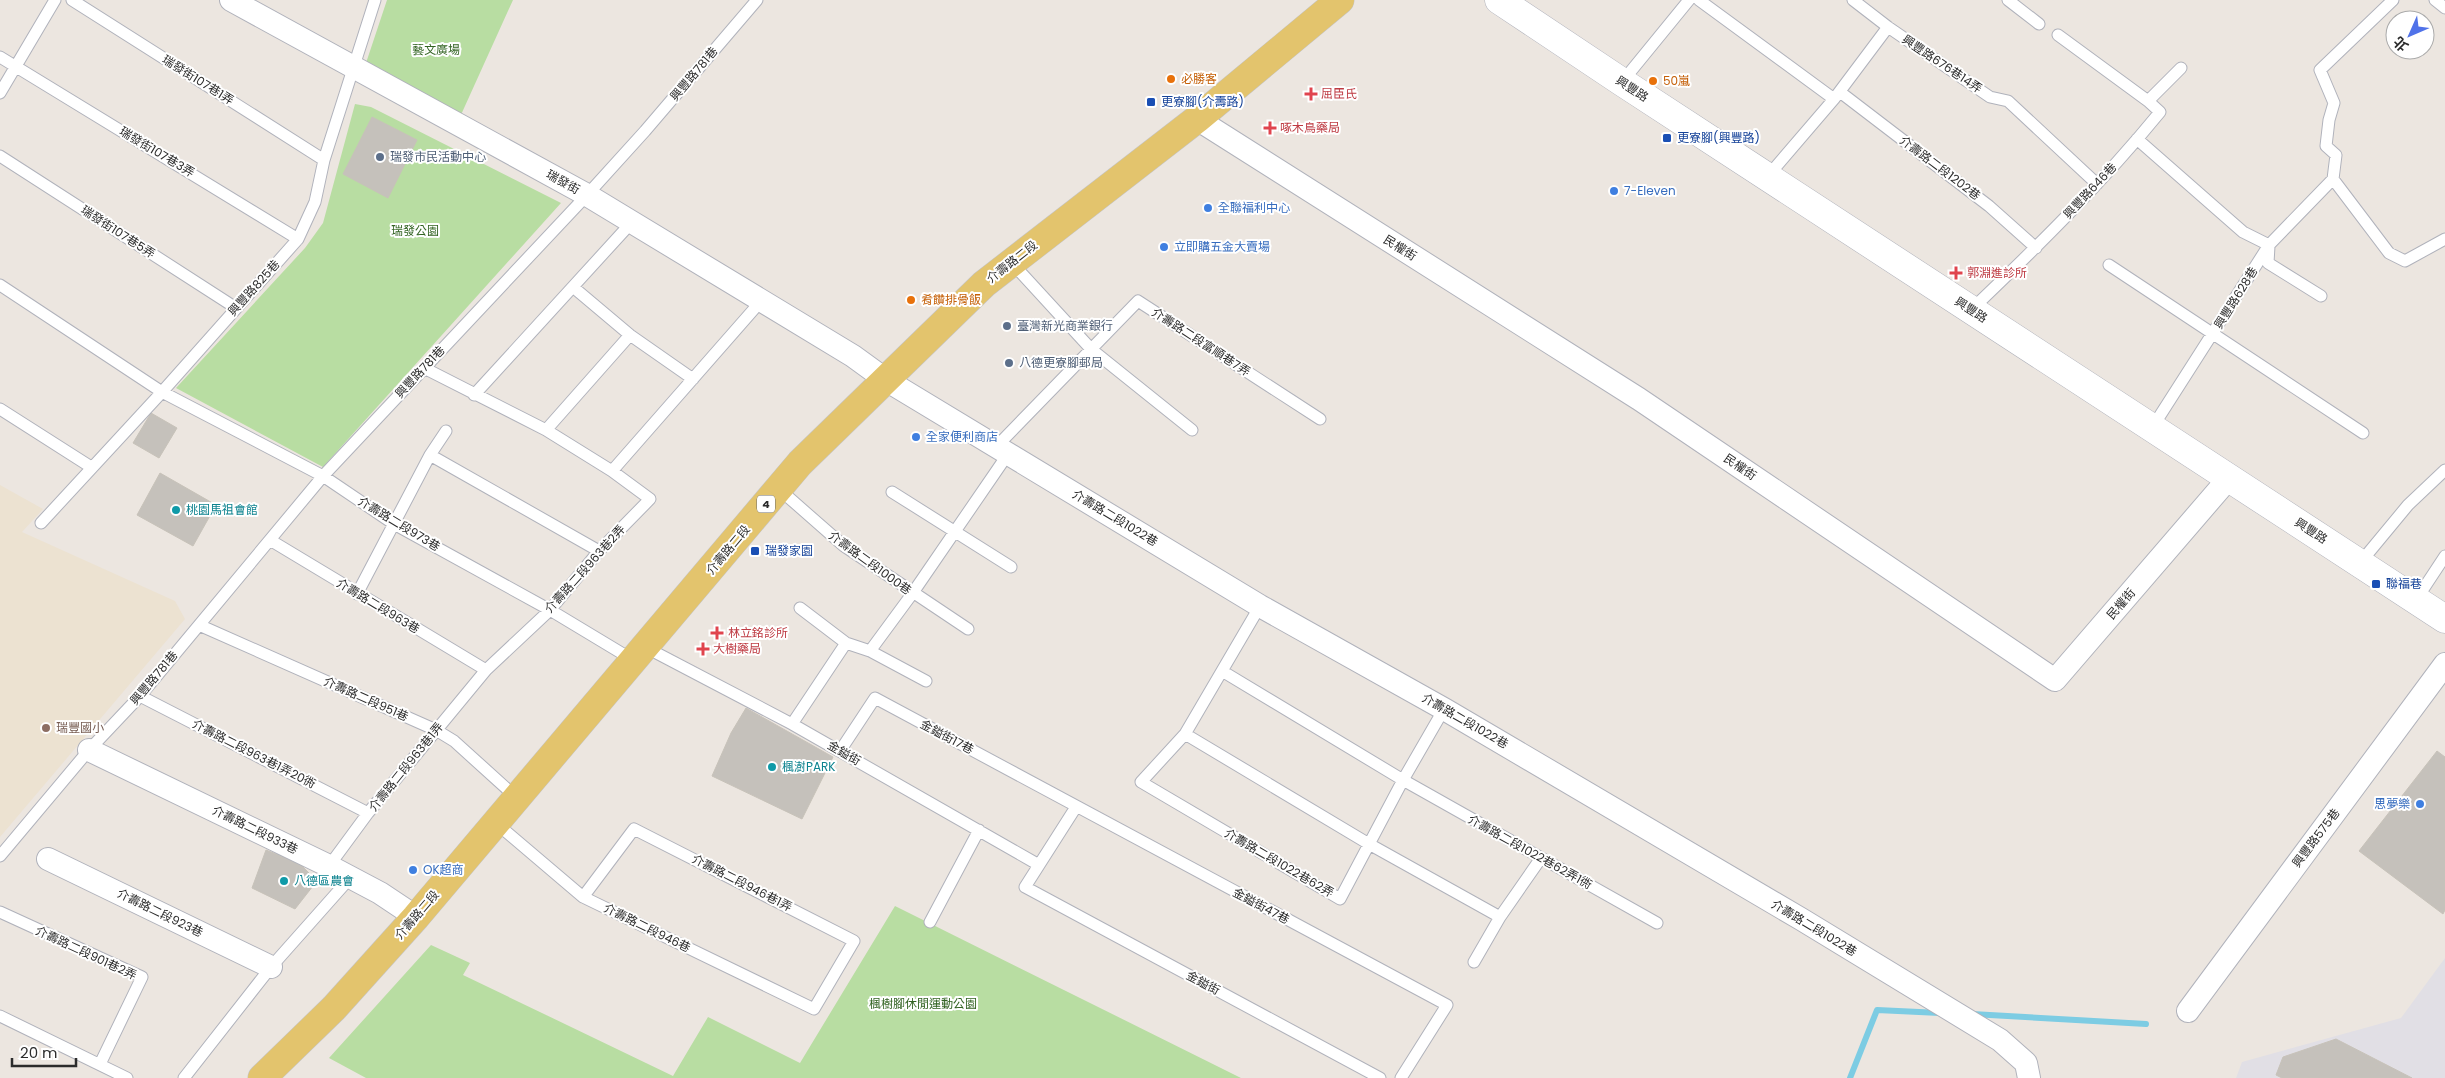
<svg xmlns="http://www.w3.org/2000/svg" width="2445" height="1078" font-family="Poppins,'Noto Sans TC',sans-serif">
  <rect width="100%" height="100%" fill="#ece6e0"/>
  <!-- industrial -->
  <path fill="#e1dfe5" d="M 2445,958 L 2445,1078 L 2236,1078 L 2242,1062 L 2401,1018 Z"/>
  <!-- education -->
  <path fill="#ece2d1" d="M 0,485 L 43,509 L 22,532 L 175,601 L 185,619 L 0,837 Z"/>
  <!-- green -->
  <path fill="#b8dda2" d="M 387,0 L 513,0 L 460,117 L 364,69 Z
    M 355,104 L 371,107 L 561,203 L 323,467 L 176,388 L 305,248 L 323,223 Z
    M 895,906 L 1241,1078 L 366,1078 L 329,1058 L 431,945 L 470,963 L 463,975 L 673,1076 L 708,1017 L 800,1063 Z"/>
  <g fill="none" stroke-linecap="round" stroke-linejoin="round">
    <!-- stream -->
    <path stroke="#7dcce3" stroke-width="6" d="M 1972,1014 L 2146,1024
      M 1850,1078 L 1877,1010 L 1940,1013"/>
  </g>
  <!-- building -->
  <path fill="#c5c1bb" stroke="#c7c2b9" d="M 372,117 L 417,140 L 388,198 L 343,174 Z
    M 151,413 L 177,428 L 159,458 L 133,443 Z
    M 160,473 L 216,505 L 193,546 L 137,515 Z
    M 746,708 L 833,757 L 802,819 L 712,776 L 731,733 Z
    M 2437,751 L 2445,757 L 2445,910 L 2443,914 L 2359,851 Z
    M 266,850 L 299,863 L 313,877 L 313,886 L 295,909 L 252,888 Z
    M 2336,1039 L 2412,1078 L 2282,1078 L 2276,1075 L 2283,1057 Z"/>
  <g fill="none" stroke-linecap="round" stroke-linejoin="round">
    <!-- lane casing -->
    <g stroke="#b0b2bb" stroke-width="13">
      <path id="lane" d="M 72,0 L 324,160
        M 1699,0 L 1834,99
        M 1853,0 L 1888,27 L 1990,97 L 2008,101 L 2097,184
        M 2008,0 L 2039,24
        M 2435,0 L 2445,8
        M 2058,35 L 2148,101
        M 0,57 L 298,239
        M 1622,82 L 1689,0
        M 1840,92 L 1989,206 L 2036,248
        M 0,93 L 55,0
        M 2137,139 L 2243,232 L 2269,245
        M 0,156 L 236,308
        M 1767,177 L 1834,99 L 1888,27
        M 2333,179 L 2389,253 L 2405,261 L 2445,239
        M 2269,246 L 2268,263 L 2321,296
        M 1012,263 L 1091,349 L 1192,430
        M 2109,265 L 2363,433
        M 0,285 L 162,392 L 323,476 L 394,524 L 550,610 L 633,660
        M 573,287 L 630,335 L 693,379
        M 1971,310 C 2037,247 2102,183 2160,112 L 2148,101 L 2181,68
        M 474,395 L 632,222
        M 0,409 L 91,467
        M 2152,428 L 2269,245 L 2333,179 L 2336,155 L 2326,146 L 2329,120 L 2334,103 L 2320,70 L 2393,0
        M 546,430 L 630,335
        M 996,447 L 1138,301 L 1320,419
        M 430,455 L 599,551
        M 612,471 L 762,300
        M 779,489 L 844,546 L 968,629
        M 892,492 L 1011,567
        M 41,523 L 162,392 L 298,239 L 315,202 L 324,160 L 375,0
        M 270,540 L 486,670
        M 2360,563 L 2408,505 L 2445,470
        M 357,594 L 430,455 L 446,431
        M 2416,600 L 2445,556
        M 1260,606 L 1185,734 L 1141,782 L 1340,899 L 1403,780 L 1444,709
        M 800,608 L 846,643 L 870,651 L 926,681
        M 199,625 L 436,730 L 454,741 L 517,798
        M 645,647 L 792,724 L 1039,865
        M 870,651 L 912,594 L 1008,454
        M 1222,671 L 1403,780 L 1657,923
        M 140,696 L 368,813
        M 792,724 L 846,643
        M 1185,734 L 1369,844 L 1500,917
        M 840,751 L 875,698 L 1447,1005 L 1401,1078
        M 1076,807 L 1025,887 L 1380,1078
        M 496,823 L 583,897 L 814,1009 L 854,941 L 634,829 L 583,897
        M 0,856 L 89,750 L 140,696 L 323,476 L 587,195 L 645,131 L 757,0
        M 329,866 L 368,813 L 486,670 L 550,610 L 599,551 L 650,499 L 612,471 L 546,430 L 424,368
        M 0,912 L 142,977 L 100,1064
        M 930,922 L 979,830
        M 1474,962 L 1500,917 L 1541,858
        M 0,1016 L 127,1078
        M 184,1078 L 271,967 L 350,878"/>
    </g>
    <!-- street casing -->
    <g stroke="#b0b2bb" stroke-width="24">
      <path id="street" d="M 231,0 L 587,195 L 853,356 L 886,380 L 1260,606 L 1444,709 L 1801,919 L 2000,1040 L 2026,1063 L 2029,1078
        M 1197,119 L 1639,399 L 2055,680 L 2229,478
        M 89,750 L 329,866 L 380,893 L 416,917
        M 48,859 L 271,967
        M 2188,1011 L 2445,664"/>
    </g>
    <!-- secondary casing -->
    <g stroke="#b0b2bb" stroke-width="29">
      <path id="secondary" d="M 1499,0 L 1622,82 L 2445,619"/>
    </g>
    <!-- primary casing -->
    <g stroke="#c4c4c4" stroke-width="29">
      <path id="primary" d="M 262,1078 L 334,1008 L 416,917 L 800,463 L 984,284 L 1197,119 L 1340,0"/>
    </g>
    <!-- lane -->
    <use href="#lane" stroke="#fff" stroke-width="11"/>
    <!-- street -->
    <use href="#street" stroke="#fff" stroke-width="22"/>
    <!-- secondary -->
    <use href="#secondary" stroke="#fff" stroke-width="28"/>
    <!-- primary -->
    <use href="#primary" stroke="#e3c46d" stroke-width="28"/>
  </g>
  <!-- markers -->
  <g fill="#e8710a" stroke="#fff" stroke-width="2">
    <circle cx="1171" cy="79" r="5"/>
    <circle cx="1653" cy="81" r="5"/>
    <circle cx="911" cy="300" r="5"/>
  </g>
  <g fill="#e0444e" stroke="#fff" stroke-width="2">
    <path d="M1308.5 86.5h5v5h5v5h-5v5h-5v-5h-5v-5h5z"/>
    <path d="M1267.5 120.5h5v5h5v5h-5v5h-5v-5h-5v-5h5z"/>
    <path d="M1953.5 265.5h5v5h5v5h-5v5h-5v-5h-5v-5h5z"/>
    <path d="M714.5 625.5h5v5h5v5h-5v5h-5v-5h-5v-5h5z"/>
    <path d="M700.5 641.5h5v5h5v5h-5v5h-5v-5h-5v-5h5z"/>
  </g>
  <g fill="#1a4fb4" stroke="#fff" stroke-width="2">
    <rect x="1146" y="97" width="10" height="10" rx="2.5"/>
    <rect x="1662" y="133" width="10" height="10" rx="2.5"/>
    <rect x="750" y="546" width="10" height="10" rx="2.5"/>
    <rect x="2371" y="579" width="10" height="10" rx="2.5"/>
  </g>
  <g fill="#5c6f8a" stroke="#fff" stroke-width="2">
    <circle cx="380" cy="157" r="5"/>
    <circle cx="1007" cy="326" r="5"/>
    <circle cx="1009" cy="363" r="5"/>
  </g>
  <g fill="#3f7fe0" stroke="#fff" stroke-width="2">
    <circle cx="1614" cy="191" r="5"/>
    <circle cx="1208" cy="208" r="5"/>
    <circle cx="1164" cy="247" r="5"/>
    <circle cx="916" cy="437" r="5"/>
    <circle cx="2420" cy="804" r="5"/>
    <circle cx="413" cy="870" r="5"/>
  </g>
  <g fill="#0f9aa8" stroke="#fff" stroke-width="2">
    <circle cx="176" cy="510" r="5"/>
    <circle cx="772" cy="767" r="5"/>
    <circle cx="284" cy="881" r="5"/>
  </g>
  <circle fill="#8d6e63" stroke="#fff" stroke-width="2" cx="46" cy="728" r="5"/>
  <g text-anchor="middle" stroke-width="4" stroke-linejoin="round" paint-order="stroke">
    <!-- shield labels -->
    <rect fill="#fff" stroke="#6b6b6b" stroke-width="1" x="757" y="495.5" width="18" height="17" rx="4"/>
    <g font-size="11" font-weight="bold" fill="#2c2c2c">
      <text x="766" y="508">4</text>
    </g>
    <!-- park labels -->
    <g font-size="12" fill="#326322" stroke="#fff">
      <text x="436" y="54">藝文廣場</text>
      <text x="415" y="235">瑞發公園</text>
      <text x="923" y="1008">楓樹腳休閒運動公園</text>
    </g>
    <!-- street labels -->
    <g font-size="12" fill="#2c2c2c" stroke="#fff">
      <text transform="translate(1942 64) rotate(34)" y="4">興豐路676巷14弄</text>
      <text transform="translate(694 74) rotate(-50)" y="4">興豐路781巷</text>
      <text transform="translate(198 80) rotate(32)" y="4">瑞發街107巷1弄</text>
      <text transform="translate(1632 89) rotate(33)" y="4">興豐路</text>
      <text transform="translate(157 152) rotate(31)" y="4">瑞發街107巷3弄</text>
      <text transform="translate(1940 168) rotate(37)" y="4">介壽路二段1202巷</text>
      <text transform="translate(563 182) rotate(29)" y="4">瑞發街</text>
      <text transform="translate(2090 191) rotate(-47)" y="4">興豐路646巷</text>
      <text transform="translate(118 232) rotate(33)" y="4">瑞發街107巷5弄</text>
      <text transform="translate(1400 248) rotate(32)" y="4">民權街</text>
      <text transform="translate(1012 262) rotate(-38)" y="4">介壽路二段</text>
      <text transform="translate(254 288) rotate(-48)" y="4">興豐路825巷</text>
      <text transform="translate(2236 298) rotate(-58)" y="4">興豐路628巷</text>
      <text transform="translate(1971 310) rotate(33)" y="4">興豐路</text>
      <text transform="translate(1201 342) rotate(33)" y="4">介壽路二段富順巷7弄</text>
      <text transform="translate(420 372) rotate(-47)" y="4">興豐路781巷</text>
      <text transform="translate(1740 467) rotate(34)" y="4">民權街</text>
      <text transform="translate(1115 518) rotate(31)" y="4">介壽路二段1022巷</text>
      <text transform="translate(399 524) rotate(31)" y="4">介壽路二段973巷</text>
      <text transform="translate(2311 531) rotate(33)" y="4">興豐路</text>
      <text transform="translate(728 550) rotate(-50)" y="4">介壽路二段</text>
      <text transform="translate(870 563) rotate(36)" y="4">介壽路二段1000巷</text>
      <text transform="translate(585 569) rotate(-48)" y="4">介壽路二段963巷2弄</text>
      <text transform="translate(2121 604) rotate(-49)" y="4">民權街</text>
      <text transform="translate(378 606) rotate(31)" y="4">介壽路二段963巷</text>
      <text transform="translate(154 678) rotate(-50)" y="4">興豐路781巷</text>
      <text transform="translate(366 699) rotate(24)" y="4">介壽路二段951巷</text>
      <text transform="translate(1465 721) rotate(30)" y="4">介壽路二段1022巷</text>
      <text transform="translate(947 737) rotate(28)" y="4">金鎰街17巷</text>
      <text transform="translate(844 753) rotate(30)" y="4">金鎰街</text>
      <text transform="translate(254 754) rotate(27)" y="4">介壽路二段963巷1弄20衖</text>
      <text transform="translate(406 767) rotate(-51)" y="4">介壽路二段963巷1弄</text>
      <text transform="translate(255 830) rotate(26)" y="4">介壽路二段933巷</text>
      <text transform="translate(2316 838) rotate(-53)" y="4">興豐路575巷</text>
      <text transform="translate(1530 852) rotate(29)" y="4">介壽路二段1022巷62弄1衖</text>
      <text transform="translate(1279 863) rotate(30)" y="4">介壽路二段1022巷62弄</text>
      <text transform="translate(742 883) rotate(27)" y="4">介壽路二段946巷1弄</text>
      <text transform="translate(1261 906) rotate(28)" y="4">金鎰街47巷</text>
      <text transform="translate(160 913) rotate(26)" y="4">介壽路二段923巷</text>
      <text transform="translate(417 915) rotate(-49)" y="4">介壽路二段</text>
      <text transform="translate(647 928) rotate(26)" y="4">介壽路二段946巷</text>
      <text transform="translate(1814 928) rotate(31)" y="4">介壽路二段1022巷</text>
      <text transform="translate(86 953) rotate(25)" y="4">介壽路二段901巷2弄</text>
      <text transform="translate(1203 983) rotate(28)" y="4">金鎰街</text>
    </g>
    <!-- food labels -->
    <g font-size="12" fill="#c56008" stroke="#fff" text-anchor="start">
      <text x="1181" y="83">必勝客</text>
      <text x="1663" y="85">50嵐</text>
      <text x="921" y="304">肴饡排骨飯</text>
    </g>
    <!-- health labels -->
    <g font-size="12" fill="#be3a42" stroke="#fff" text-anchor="start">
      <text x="1321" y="98">屈臣氏</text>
      <text x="1280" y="132">啄木鳥藥局</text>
      <text x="1967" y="277">郭淵進診所</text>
      <text x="728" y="637">林立銘診所</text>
      <text x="713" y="653">大樹藥局</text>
    </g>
    <!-- transit labels -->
    <g font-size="12" fill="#164399" stroke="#fff" text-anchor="start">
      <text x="1161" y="106">更寮腳(介壽路)</text>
      <text x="1677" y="142">更寮腳(興豐路)</text>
      <text x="765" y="555">瑞發家園</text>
      <text x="2386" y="588">聯福巷</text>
    </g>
    <!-- service labels -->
    <g font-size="12" fill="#4e5e75" stroke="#fff" text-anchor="start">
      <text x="390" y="161">瑞發市民活動中心</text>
      <text x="1017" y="330">臺灣新光商業銀行</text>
      <text x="1019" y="367">八德更寮腳郵局</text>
    </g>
    <!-- shop labels -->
    <g font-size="12" fill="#366cbe" stroke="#fff" text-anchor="start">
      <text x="1624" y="195">7-Eleven</text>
      <text x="1218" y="212">全聯福利中心</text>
      <text x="1174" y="251">立即購五金大賣場</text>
      <text x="926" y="441">全家便利商店</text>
      <text x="2410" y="808" text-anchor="end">思夢樂</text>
      <text x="423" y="874">OK超商</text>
    </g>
    <!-- culture labels -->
    <g font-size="12" fill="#0d838f" stroke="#fff" text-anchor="start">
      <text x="186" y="514">桃園馬祖會館</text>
      <text x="782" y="771">楓澍PARK</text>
      <text x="294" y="885">八德區農會</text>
    </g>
    <!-- education labels -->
    <g font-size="12" fill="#785e54" stroke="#fff" text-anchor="start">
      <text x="56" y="732">瑞豐國小</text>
    </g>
  </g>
  <!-- north arrow -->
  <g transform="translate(2410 35) rotate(225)"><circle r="24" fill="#ffffff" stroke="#ababab"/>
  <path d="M0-4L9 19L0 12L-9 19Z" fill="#5072e9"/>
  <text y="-8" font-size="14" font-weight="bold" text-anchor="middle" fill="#2c2c2c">北</text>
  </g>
  <!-- scale -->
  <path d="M12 1058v8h64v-8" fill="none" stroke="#2c2c2c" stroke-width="2.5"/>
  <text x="20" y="1058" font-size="15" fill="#2c2c2c" stroke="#ffffff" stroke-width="4" paint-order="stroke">20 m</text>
</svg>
